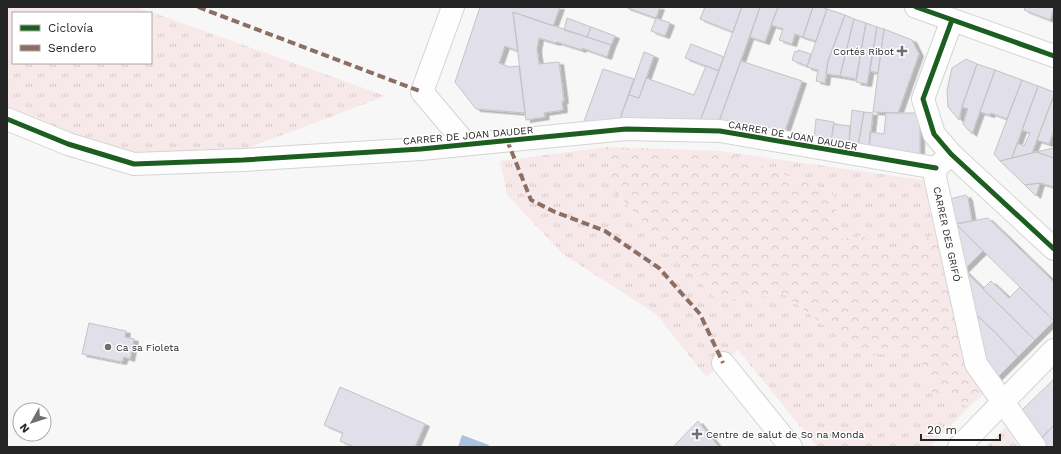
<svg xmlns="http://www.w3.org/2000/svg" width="1061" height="454" font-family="'Work Sans',sans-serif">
  <defs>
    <pattern id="grass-tufts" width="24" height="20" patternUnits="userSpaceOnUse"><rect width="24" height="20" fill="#f7e9ea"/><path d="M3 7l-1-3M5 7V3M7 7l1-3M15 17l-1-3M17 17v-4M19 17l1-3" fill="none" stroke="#d4c8c9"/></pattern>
    <pattern id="forest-crowns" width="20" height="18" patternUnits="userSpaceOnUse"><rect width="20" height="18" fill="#f7e9ea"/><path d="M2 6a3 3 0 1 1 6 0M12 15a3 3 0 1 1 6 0" fill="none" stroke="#d4c8c9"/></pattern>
    <filter id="shadow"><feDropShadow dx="4.5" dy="2.5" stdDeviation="0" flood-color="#0004"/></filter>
  </defs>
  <rect width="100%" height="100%" fill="#f8f7f8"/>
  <!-- grass -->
  <path fill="url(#grass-tufts)" fill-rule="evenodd" d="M 7,7 L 137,7 L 386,96 L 224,157 L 131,159 L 7,111 ZM 13,13 L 151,13 L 151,63 L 13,63 Z
    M 606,147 L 613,190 L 720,303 L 782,293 L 864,356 L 917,349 L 932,392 L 969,407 L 930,447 L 817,447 L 738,350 L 706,377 L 656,314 L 563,254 L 507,195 L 500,161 Z
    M 720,151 L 923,180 L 935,234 L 892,256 L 863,236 L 840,239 L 834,193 Z
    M 1006,427 L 1019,447 L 986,447 Z"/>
  <!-- forest -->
  <path fill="url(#forest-crowns)" d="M 606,147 L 720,151 L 834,193 L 840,239 L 863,236 L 892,256 L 935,234 L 966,364 L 984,394 L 969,407 L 932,392 L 917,349 L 864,356 L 782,293 L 720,303 L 613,190 Z"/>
  <!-- water -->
  <path fill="#abc1e0" d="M 462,435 L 489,445 L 488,447 L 458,447 Z"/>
  <!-- building -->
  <path fill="#e0dfea" stroke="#c4c4c5" filter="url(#shadow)" d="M 480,7 L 560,7 L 553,26 L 513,12 L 518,51 L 505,46 L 499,63 L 509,67 L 519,66 L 525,113 L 476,109 L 455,82 Z
    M 625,7 L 660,7 L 656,18 Z
    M 705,7 L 742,7 L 733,32 L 700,19 Z
    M 742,7 L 760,7 L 718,124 L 699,124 Z
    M 760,7 L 778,7 L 765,42 L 750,37 Z
    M 778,7 L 813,7 L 803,37 L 795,34 L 792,44 L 779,40 L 783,29 L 771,25 Z
    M 813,7 L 822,7 L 827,9 L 816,41 L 803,37 Z
    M 1025,7 L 1054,7 L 1054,8 L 1050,20 L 1024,10 Z
    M 827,9 L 845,15 L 828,61 L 825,83 L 816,81 L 818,70 L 807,67 Z
    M 513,12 L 611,45 L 607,57 L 582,48 L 582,50 L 557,42 L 556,43 L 539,38 L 537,49 L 539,64 L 559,62 L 564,101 L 562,101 L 563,110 L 544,113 L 545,117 L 526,120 Z
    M 845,15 L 854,19 L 840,76 L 826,74 L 828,61 Z
    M 567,18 L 591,27 L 587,37 L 564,30 Z
    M 656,18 L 670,23 L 665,36 L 651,31 Z
    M 854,19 L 866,23 L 856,79 L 840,76 Z
    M 866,23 L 877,27 L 867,84 L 856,82 Z
    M 591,27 L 615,36 L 611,45 L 587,37 Z
    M 877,27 L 884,29 L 878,73 L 870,71 Z
    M 884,29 L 912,40 L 919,54 L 898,113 L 873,112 Z
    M 691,44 L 724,57 L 719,71 L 685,58 Z
    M 798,50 L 811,54 L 807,66 L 792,60 L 795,51 L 798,52 Z
    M 644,52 L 654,56 L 639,98 L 629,95 Z
    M 966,59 L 977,64 L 962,107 L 959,120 L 948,107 L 947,90 L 952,68 Z
    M 741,61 L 802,81 L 784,134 L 718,124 Z
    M 977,64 L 995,70 L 972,134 L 963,124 L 968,109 L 962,107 Z
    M 706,66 L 719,71 L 699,124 L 618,124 L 629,95 L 639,98 L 646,78 L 694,95 Z
    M 603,69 L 634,79 L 618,124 L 583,124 Z
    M 995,70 L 1022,80 L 1007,119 L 991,113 L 990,115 L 980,112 Z
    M 1022,80 L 1038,86 L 1012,158 L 1000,161 L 994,154 Z
    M 1038,86 L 1054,92 L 1054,95 L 1032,153 L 1012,158 L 1017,143 L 1024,146 L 1030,133 L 1022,130 Z
    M 1054,95 L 1054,130 L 1049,144 L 1037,140 Z
    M 852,110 L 864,112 L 858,146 L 849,144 Z
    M 864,112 L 873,113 L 869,148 L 858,146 Z
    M 886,113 L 920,113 L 920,155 L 869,148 L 870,132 L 884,134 Z
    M 816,119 L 834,122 L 831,141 L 814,139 Z
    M 834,124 L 850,126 L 849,144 L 831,141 Z
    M 1054,148 L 1054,158 L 1036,152 Z
    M 1036,152 L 1054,158 L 1054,187 L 1040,183 L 1025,185 L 1000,161 Z
    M 1040,183 L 1036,196 L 1025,185 Z
    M 966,195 L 968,198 L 972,221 L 954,224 L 950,199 Z
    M 988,218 L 1054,282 L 1054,321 L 956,224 Z
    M 956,224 L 983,251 L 964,270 Z
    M 964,270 L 1035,340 L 1018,357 L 996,333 L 972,311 Z
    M 991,281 L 1009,298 L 1020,287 L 1054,321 L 1035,340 L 983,289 Z
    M 972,311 L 996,333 L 1018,357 L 996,379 L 979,350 Z
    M 89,323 L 126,331 L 125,337 L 134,339 L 130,359 L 124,357 L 122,362 L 82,354 Z
    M 1054,379 L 1054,425 L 1041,439 L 1020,412 Z
    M 340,387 L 425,424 L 415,447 L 355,447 L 340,441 L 343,433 L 324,425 Z
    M 698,421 L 719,447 L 673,447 Z
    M 1054,425 L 1054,447 L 1046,447 L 1040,439 Z"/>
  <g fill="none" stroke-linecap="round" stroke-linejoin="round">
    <!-- minor casing -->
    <g stroke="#d5d4d5" stroke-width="24">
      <g id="minor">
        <path d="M 453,7 L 422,92 L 466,144"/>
        <path d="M 916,7 L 1054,56"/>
        <path d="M 952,20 L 923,99 L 934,134 L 951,154 L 1054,249"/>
        <path d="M 7,119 L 68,144 L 134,164 L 243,160 L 421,149 L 626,129 L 720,131 L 936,168"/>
        <path id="s1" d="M 951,154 L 936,168 L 935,177 L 976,364 L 1035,447"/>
        <path d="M 723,363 L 791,447"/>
        <path d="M 959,447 L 1054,350"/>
      </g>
    </g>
    <!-- minor -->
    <use href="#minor" stroke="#fefefe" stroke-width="22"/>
    <!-- quiet -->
    <path stroke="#8d6e63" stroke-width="4" stroke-dasharray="8 4" stroke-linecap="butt" d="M 198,7 L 422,92
      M 507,140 L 531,200 L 555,212 L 605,231 L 659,268 L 700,314 L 723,363"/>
    <!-- cycleway casing -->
    <g stroke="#fff" stroke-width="8">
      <path id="cycleway" d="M 916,7 L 1054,56
        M 952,20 L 923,99 L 934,134 L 951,154 L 1054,249
        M 7,119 L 68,144 L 134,164 L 243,160 L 421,149 L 626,129 L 720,131 L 936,168"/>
    </g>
    <!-- cycleway -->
    <use href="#cycleway" stroke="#1b5e20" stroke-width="5"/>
  </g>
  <!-- markers -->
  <g fill="#706e70" stroke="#fff" stroke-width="1.5">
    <path d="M900 45h4v4h4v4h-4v4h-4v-4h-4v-4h4z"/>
    <circle cx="108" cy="347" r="4"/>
    <path d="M695 428h4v4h4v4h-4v4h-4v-4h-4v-4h4z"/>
  </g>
  <g text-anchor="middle" stroke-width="3" stroke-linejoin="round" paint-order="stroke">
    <!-- poi labels -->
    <g font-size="10" fill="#262526" stroke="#fff" text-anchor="start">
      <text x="894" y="55" text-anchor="end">Cortés Ribot</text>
      <text x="116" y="351">Ca sa Fioleta</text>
      <text x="706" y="438">Centre de salut de So na Monda</text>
    </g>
    <!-- street labels -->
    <g font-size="10" fill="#262526" stroke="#fff">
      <text transform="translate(468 135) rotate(-5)" y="4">CARRER DE JOAN DAUDER</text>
      <text transform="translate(793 135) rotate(10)" y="4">CARRER DE JOAN DAUDER</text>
      <text dy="4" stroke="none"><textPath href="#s1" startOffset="88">CARRER DES GRIFÓ</textPath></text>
    </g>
  </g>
  <!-- border -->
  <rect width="1061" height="454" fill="none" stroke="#262526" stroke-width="16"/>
  <!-- legend -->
  <rect x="12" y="12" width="140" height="52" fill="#ffffff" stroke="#a8a8a8"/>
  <rect x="20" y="25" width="20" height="6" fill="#1b5e20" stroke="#a8a8a8"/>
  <text x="48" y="32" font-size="12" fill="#262526">Ciclovía</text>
  <rect x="20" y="45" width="20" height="6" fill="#8d6e63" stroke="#a8a8a8"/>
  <text x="48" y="52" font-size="12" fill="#262526">Sendero</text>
  <!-- north arrow -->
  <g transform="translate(32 422) rotate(231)"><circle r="19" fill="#ffffff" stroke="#a8a8a8"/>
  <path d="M0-3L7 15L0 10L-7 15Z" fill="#706e70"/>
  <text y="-6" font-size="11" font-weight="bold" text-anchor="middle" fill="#262526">N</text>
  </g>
  <!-- scale -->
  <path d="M921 434v6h79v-6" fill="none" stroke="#262526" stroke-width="2"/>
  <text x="927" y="434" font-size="12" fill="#262526" stroke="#ffffff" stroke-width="3" paint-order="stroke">20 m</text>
</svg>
